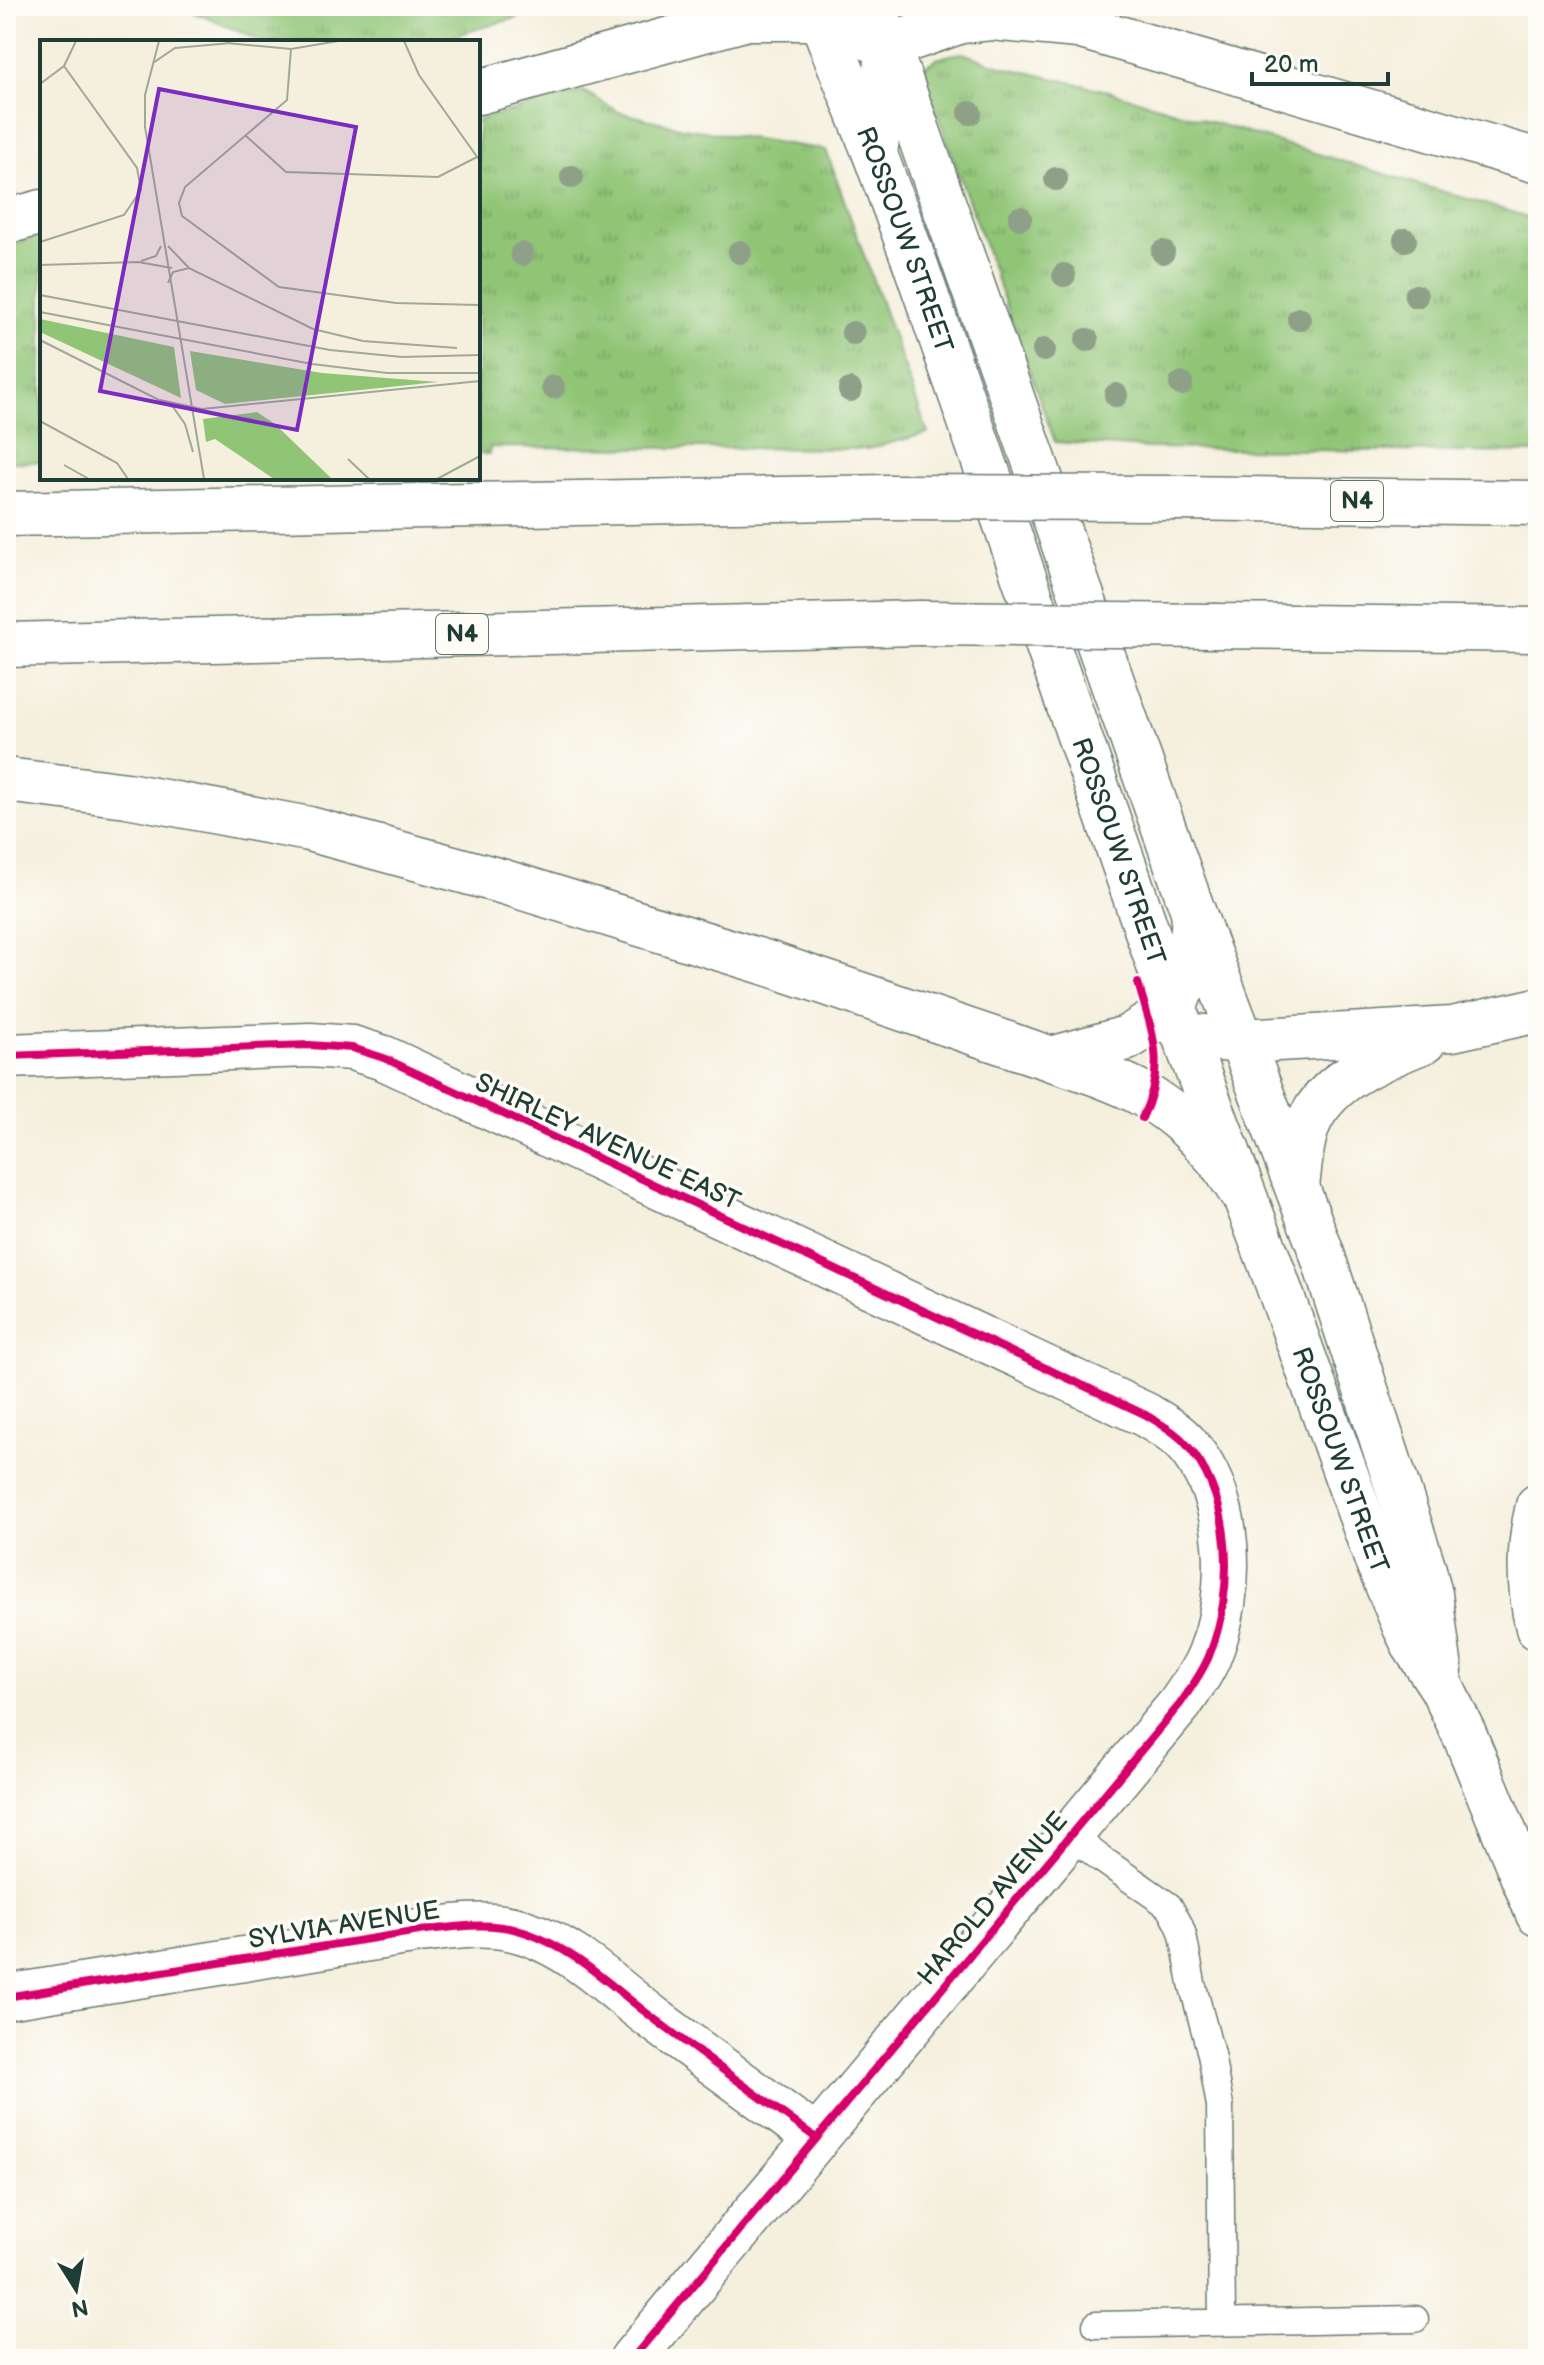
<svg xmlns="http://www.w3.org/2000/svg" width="1544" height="2365" font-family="'Balsamiq Sans',sans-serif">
  <defs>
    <pattern id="grass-tufts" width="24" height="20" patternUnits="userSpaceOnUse" patternTransform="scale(2)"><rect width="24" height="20" fill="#90c576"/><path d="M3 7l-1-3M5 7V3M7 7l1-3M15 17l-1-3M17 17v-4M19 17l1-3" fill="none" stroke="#75a162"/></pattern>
  </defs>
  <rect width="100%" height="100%" fill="#fdfcf7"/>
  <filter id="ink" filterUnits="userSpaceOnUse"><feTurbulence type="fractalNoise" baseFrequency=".0125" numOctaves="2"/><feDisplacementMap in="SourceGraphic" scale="16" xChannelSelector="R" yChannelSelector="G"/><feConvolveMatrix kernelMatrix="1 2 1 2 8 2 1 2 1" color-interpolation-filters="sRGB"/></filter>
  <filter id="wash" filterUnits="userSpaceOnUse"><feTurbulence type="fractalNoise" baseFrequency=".006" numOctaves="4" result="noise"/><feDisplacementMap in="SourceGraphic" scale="32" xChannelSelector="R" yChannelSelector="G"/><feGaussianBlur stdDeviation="1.8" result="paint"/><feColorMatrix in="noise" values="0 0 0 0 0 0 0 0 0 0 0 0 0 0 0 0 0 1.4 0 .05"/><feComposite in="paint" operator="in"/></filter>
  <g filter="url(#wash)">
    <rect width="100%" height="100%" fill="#f5efdd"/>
    <!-- grass -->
    <path fill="url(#grass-tufts)" stroke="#588155" stroke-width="2" d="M 179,6 L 557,6 L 432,42 L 264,42 Z
      M 962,53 L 1004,67 L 1108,91 L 1538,220 L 1538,453 L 1149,448 L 1055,442 L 926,82 L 924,68 C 935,57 947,56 962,53 Z
      M 583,91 L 619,112 L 683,128 L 826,150 L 928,433 L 868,449 L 490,447 L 489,454 L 478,454 L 478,120 Z
      M 42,236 L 42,462 L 6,462 L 6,245 Z"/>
  </g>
  <g filter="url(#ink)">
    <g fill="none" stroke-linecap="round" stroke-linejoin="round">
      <!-- lane casing -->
      <g stroke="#6a7b6f" stroke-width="29">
        <path id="lane" d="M 1071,1835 L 1100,1858 L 1169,1906 L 1179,1924 L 1183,1935 L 1192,1983 L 1211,2054 L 1220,2106 L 1222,2323
          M 1096,2325 L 1415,2319"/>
      </g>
      <!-- street casing -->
      <g stroke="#6a7b6f" stroke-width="47">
        <path id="street" d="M 6,1056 L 310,1045 L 352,1048 L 384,1058 L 1146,1415 C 1160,1424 1175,1431 1186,1444 C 1234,1498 1235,1592 1209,1656 C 1202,1673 1190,1689 1180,1704 L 632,2359
          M 1538,1506 C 1528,1547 1528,1587 1538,1628
          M 6,1997 L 419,1931 C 455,1927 492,1920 527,1933 C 576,1950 613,1988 653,2018 C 707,2059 762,2098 816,2138"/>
      </g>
      <!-- secondary casing -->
      <g stroke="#6a7b6f" stroke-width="47">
        <g id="secondary">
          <path id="s1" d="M 816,6 L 875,154 L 915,263 L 1174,1009 L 1270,1263 L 1376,1558 L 1405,1627 L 1415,1647 L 1442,1688 L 1465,1736 L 1538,1914"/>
          <path d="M 874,6 L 1194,914 L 1321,1251 L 1423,1566 L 1430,1594 L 1440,1670"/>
        </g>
      </g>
      <!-- highway casing -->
      <g stroke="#6a7b6f" stroke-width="47">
        <path id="highway" d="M 1050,15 L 1078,26 L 1538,161
          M 478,92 L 747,18 L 820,18 L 889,46 L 961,21 L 991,18 L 1078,26
          M 875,154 L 889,46
          M 6,222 L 42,212
          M 1177,498 L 1538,503
          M 6,514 L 889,497
          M 1217,626 L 1538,630
          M 6,645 L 919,623
          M 6,780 L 127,795 L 309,829 L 504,882 L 770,964 L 1052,1059 L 1127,1038 L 1174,1009 L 1190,967 L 1194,914
          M 1184,1035 L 1242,1041 L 1452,1029 L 1538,1010
          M 1052,1059 C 1118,1079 1165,1097 1211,1151 C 1224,1164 1233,1181 1244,1196
          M 1297,1186 C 1300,1164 1301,1138 1311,1118 C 1333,1076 1382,1058 1424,1041"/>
      </g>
      <!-- lane -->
      <use href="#lane" stroke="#fff" stroke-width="26"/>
      <!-- street -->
      <use href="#street" stroke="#fff" stroke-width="44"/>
      <!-- secondary -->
      <use href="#secondary" stroke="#fff" stroke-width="44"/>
      <!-- highway -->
      <use href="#highway" stroke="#fff" stroke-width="44"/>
      <!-- highway-bridge casing -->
      <g stroke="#6a7b6f" stroke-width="47" stroke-linecap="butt">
        <path id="highway-bridge" d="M 889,497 L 1177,498
          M 919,623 L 1217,626"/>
      </g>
      <!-- highway-bridge -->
      <use href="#highway-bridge" stroke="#fff" stroke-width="44"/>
      <!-- cycleway casing -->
      <g stroke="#fdfcf7" stroke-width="13">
        <path id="cycleway" d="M 1138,983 C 1153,1034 1167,1067 1142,1118
          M 6,1056 L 310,1045 L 352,1048 L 384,1058 L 1146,1415 C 1160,1424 1175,1431 1186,1444 C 1234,1498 1235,1592 1209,1656 C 1202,1673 1190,1689 1180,1704 L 632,2359
          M 6,1997 L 419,1931 C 455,1927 492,1920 527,1933 C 576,1950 613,1988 653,2018 C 707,2059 762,2098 816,2138"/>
      </g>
      <!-- cycleway -->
      <use href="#cycleway" stroke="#d6006c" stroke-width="8"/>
    </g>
    <!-- trees -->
    <g fill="#8fa089">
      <circle cx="970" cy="113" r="12"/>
      <circle cx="572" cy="177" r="12"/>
      <circle cx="1056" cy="179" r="12"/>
      <circle cx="1020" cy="218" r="12"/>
      <circle cx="1405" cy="240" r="12"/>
      <circle cx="740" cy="252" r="12"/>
      <circle cx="1163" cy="252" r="12"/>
      <circle cx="522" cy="254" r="12"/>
      <circle cx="1064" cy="275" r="12"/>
      <circle cx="1416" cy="296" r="12"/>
      <circle cx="1299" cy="319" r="12"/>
      <circle cx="853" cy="333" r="12"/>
      <circle cx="1087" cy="340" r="12"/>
      <circle cx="1044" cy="350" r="12"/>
      <circle cx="1181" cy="384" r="12"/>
      <circle cx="553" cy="387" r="12"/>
      <circle cx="850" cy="390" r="12"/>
      <circle cx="1116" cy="395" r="12"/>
    </g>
  </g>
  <g text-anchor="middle" stroke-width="7" stroke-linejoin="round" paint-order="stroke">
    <!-- shield labels -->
    <g fill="#fdfcf7" stroke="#62766e" stroke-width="2">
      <rect x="1331" y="481" width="52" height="40" rx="6"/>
      <rect x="436" y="614" width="52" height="40" rx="6"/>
    </g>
    <g font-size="24" font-weight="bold" fill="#1f3d34">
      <text x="1357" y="509">N4</text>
      <text x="462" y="642">N4</text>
    </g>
    <!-- street labels -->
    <g font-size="26" fill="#1f3d34" stroke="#fdfcf7">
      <text dy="9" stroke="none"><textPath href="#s1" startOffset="250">ROSSOUW STREET</textPath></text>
      <text dy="9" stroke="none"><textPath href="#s1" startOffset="898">ROSSOUW STREET</textPath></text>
      <text transform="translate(608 1141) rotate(25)" y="9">SHIRLEY AVENUE EAST</text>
      <text dy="9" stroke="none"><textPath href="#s1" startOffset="1546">ROSSOUW STREET</textPath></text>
      <text transform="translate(992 1898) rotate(-50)" y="9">HAROLD AVENUE</text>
      <text transform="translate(344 1924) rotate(-9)" y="9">SYLVIA AVENUE</text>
    </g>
  </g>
  <!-- overview -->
  <g transform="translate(40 40)">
    <rect width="440" height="440" fill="#f5efdd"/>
    <path d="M 0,279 L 134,307 L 141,358 L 0,292 ZM 150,311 L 282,333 L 398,342 L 185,364 L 156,350 ZM 217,372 L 235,384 L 292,439 L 234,439 L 175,399 L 166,402 L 163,379 Z" fill="#90c576"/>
    <path fill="none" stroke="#9fa899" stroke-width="2" d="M 119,1 L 105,55 L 105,87 L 164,439M 364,1 L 379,35 L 440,121M 186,3 L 251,9 L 298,1M 251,9 L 247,60 L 145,147 L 139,163 L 142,176 L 239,247 L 356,263 L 440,265M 113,23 L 135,8 L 191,3M 0,44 L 24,26 L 36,1M 206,96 L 246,132 L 398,137 L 437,117M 0,202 L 84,175 L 101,150 L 97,128 L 24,26M 128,206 L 149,228M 101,221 L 116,216 L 121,206M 0,225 L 98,222 L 132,228M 128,243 L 133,232 L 149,228 L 273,289 L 323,301 L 417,308M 0,255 L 290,310 L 362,317 L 440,315M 0,272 L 272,324 L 347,333 L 440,333M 0,300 L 133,367 L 145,384 L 153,412M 120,360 L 162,369 L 440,341M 0,381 L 77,423 L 88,439M 308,419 L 329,439M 24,425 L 49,439M 397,439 L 440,416"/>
    <path fill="#7b2cbf" fill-opacity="0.15" stroke="#7b2cbf" stroke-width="4" d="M 119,49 L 316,87 L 257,390 L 60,351 Z"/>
    <rect width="440" height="440" fill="none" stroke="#1f3d34" stroke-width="4"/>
  </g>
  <!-- margin -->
  <rect width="1544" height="2365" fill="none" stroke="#fdfcf7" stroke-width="32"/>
  <!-- north arrow -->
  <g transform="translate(76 2289) rotate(169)" stroke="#fdfcf7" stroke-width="6" paint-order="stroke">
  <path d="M0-6L14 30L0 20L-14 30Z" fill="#1f3d34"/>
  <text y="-12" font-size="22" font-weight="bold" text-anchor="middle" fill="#1f3d34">N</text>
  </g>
  <!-- scale -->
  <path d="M1252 72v12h136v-12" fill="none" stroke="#1f3d34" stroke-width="4"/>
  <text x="1264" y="72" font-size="24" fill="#1f3d34" stroke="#fdfcf7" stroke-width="6" paint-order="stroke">20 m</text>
</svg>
